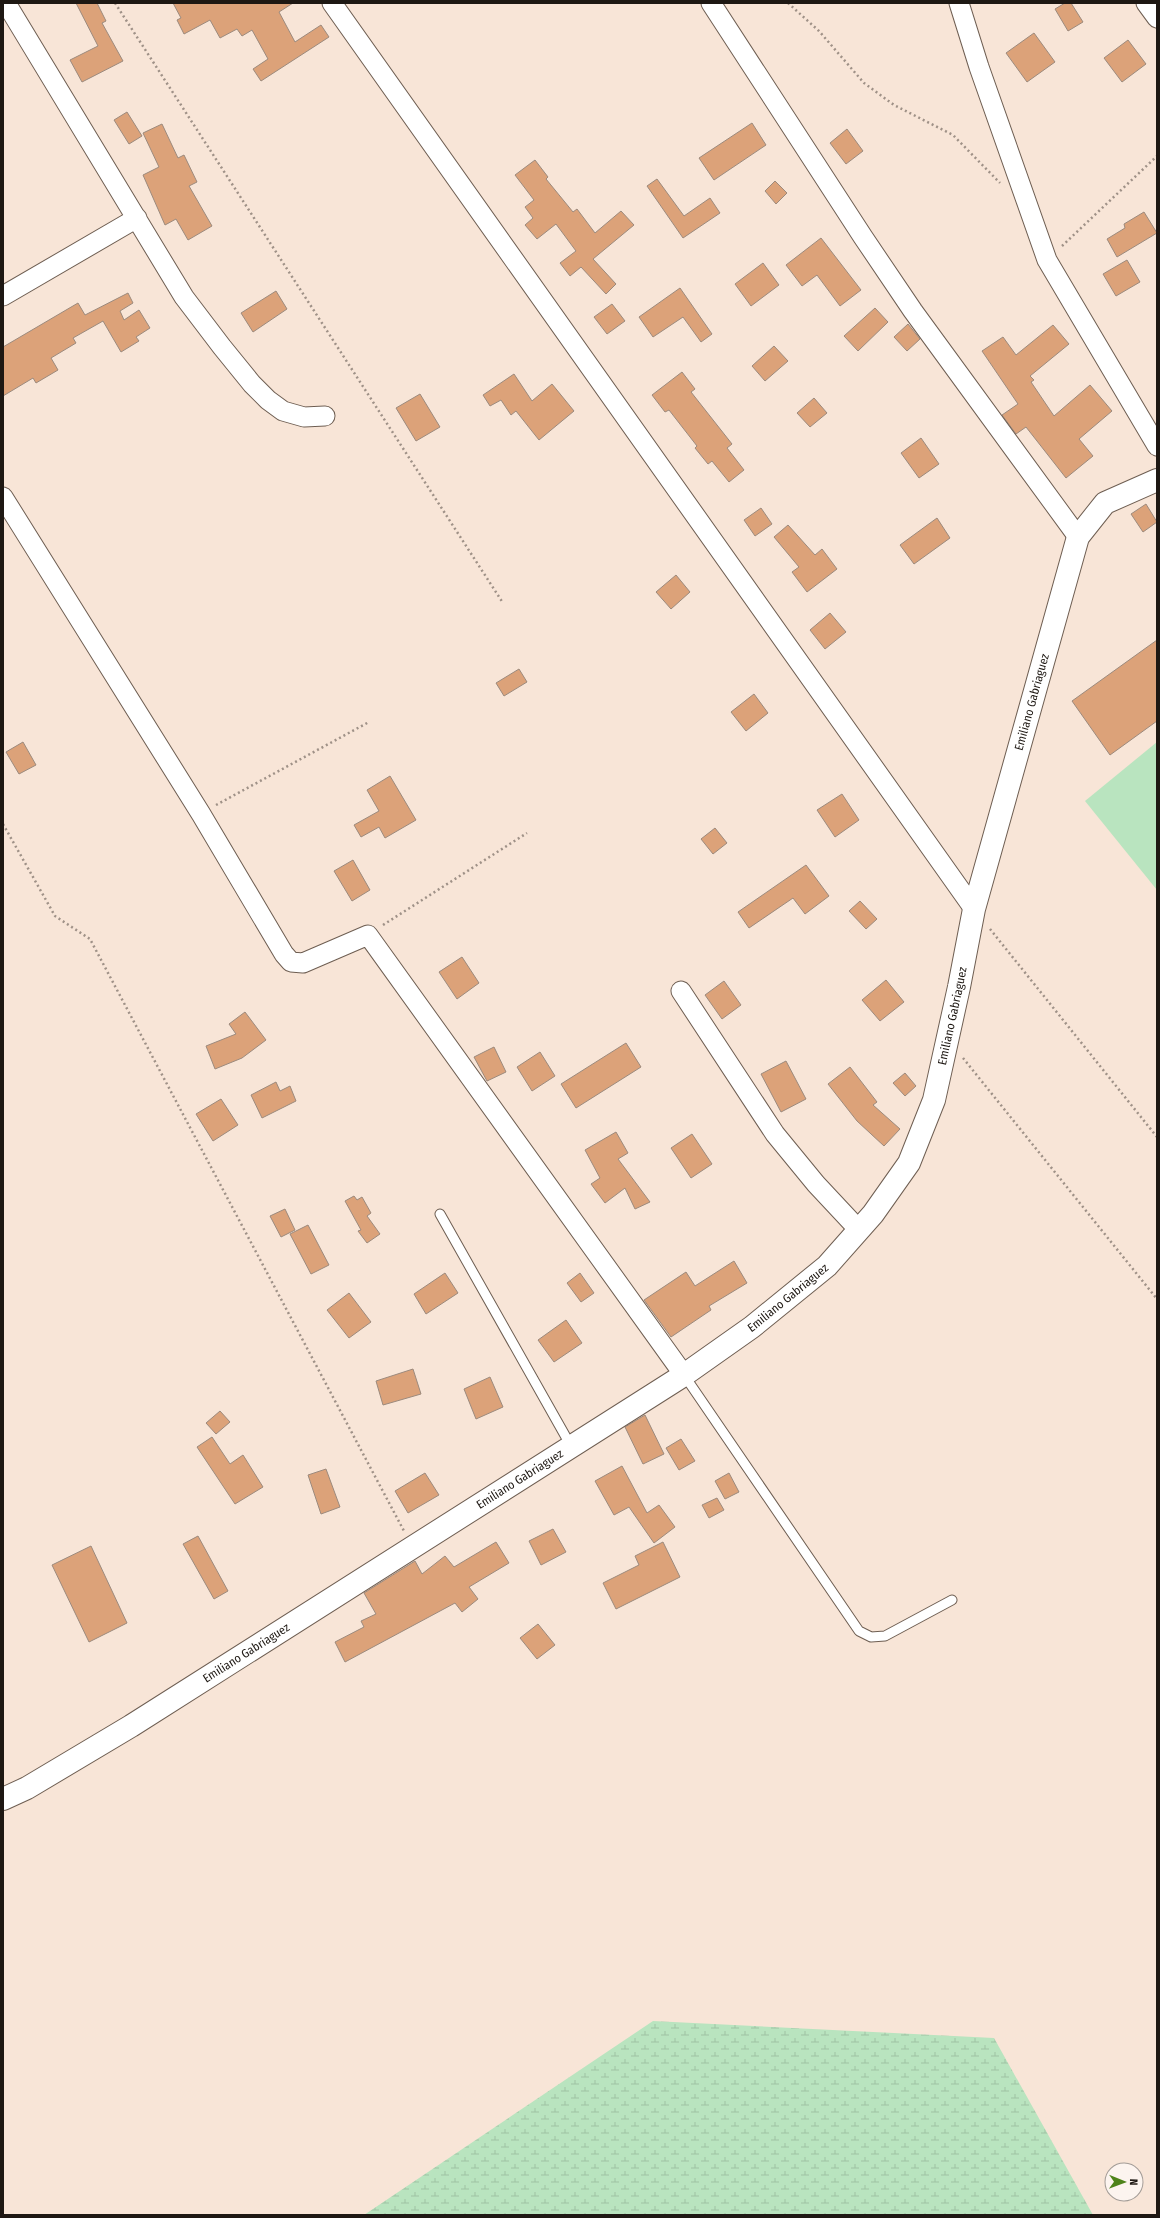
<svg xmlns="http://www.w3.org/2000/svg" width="1160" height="2218" font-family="'Fira Sans Condensed',sans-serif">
  <defs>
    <pattern id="wetland-marsh" width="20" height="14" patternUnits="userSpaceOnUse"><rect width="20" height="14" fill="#b9e4bf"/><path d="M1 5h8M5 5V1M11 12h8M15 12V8" fill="none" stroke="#9fc3a3"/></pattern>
  </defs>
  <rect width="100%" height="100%" fill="#f8e5d7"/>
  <!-- wetland -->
  <path fill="url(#wetland-marsh)" d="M 653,2021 L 994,2038 L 1093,2215 L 364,2215 Z"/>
  <!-- pitch -->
  <path fill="#b9e4bf" d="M 1157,742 L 1157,890 L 1085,801 Z"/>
  <!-- building -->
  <path fill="#dca279" stroke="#9c8a7d" d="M 76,3 L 97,3 L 106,21 L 102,23 L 123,61 L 82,82 L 70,60 L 98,46 Z
    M 173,3 L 293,3 L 279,12 L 295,42 L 321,25 L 329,37 L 261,81 L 253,69 L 268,59 L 252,30 L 242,36 L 237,29 L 220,38 L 210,20 L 184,34 L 177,20 L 181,18 Z
    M 1065,3 L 1071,3 L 1083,22 L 1068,31 L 1055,9 Z
    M 1034,33 L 1055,62 L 1027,82 L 1006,53 Z
    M 1128,40 L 1146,64 L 1122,82 L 1104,58 Z
    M 127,112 L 142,136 L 129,144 L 114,120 Z
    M 752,123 L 766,145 L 714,180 L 699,158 Z
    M 162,124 L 178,158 L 184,155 L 197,182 L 189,186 L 212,226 L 188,240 L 176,219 L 165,225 L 143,175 L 159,167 L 143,133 Z
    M 847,129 L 863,151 L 846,164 L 830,143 Z
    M 535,160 L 548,177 L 546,179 L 573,212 L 577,209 L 595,233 L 621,211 L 634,225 L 593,259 L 616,284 L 606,294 L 581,267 L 570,276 L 560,263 L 576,251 L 556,224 L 537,239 L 525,225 L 533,218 L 525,207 L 534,200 L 515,175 Z
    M 657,179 L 684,216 L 710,198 L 720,213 L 683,238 L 647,186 Z
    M 775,181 L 787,193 L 776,204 L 765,191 Z
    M 1144,212 L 1157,233 L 1117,257 L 1107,239 L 1125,228 L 1124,224 Z
    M 821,238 L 861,290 L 840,306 L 817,275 L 802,286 L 786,265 Z
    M 1127,260 L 1140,282 L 1116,296 L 1103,274 Z
    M 763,263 L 779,285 L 751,306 L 735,284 Z
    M 680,288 L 712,334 L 701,342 L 683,317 L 653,337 L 639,317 Z
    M 276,291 L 287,309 L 253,332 L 241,313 Z
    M 128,293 L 133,303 L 120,311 L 124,320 L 139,310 L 150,328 L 136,337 L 139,341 L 121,352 L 103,321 L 73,338 L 76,343 L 51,358 L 58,370 L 36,383 L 33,378 L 3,396 L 3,347 L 78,303 L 85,315 Z
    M 612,304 L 625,321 L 607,334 L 594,317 Z
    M 875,308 L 888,322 L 858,351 L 844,336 Z
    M 908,324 L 920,339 L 907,351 L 894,337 Z
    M 1053,325 L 1069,344 L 1030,376 L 1034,380 L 1031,382 L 1054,416 L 1090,385 L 1112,411 L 1079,439 L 1093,456 L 1066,478 L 1026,427 L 1016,434 L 1002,415 L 1018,404 L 982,351 L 1003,337 L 1016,355 Z
    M 774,346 L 788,361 L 765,381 L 752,366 Z
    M 682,372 L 695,389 L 691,392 L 732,444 L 727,448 L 744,470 L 729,482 L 712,461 L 708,464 L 695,448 L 697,446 L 669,410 L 665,412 L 652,395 Z
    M 514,374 L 532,401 L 552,384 L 574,411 L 539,440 L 516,411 L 511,415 L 501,400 L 490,406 L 483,395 Z
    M 420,394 L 440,427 L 416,441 L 396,408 Z
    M 814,398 L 827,413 L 810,427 L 797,413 Z
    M 921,438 L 939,464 L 919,478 L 901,453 Z
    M 1146,504 L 1157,522 L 1143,532 L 1131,514 Z
    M 761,508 L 772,524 L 755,536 L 744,520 Z
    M 937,518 L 950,538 L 914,564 L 900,545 Z
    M 788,525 L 815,555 L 822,549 L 837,569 L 807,592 L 792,572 L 799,567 L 774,537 Z
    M 676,575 L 690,592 L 671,609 L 656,592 Z
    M 830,613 L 846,632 L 825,649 L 810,630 Z
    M 1157,640 L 1157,721 L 1110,755 L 1072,701 Z
    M 519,669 L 527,682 L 504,696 L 496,683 Z
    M 754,694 L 768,713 L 746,731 L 731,712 Z
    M 23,742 L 36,765 L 19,774 L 6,752 Z
    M 390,776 L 416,820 L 385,838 L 379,827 L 361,837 L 354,825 L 379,811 L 367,790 Z
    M 842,794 L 859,820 L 835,837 L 817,810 Z
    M 715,828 L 727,843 L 713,854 L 701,839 Z
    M 353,860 L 370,890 L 352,901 L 334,871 Z
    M 806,865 L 829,896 L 805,914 L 793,898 L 749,928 L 738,912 Z
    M 860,901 L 877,919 L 866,929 L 849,911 Z
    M 462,957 L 479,983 L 457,999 L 439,972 Z
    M 886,980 L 904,1002 L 880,1021 L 862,1000 Z
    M 724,981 L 741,1005 L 722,1019 L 705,995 Z
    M 245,1012 L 266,1040 L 242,1058 L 215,1069 L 206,1046 L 236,1034 L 229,1024 Z
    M 626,1043 L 641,1067 L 576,1108 L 561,1084 Z
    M 494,1047 L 506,1072 L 487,1081 L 474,1057 Z
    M 540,1052 L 555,1076 L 532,1091 L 517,1067 Z
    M 786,1061 L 806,1099 L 781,1112 L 761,1074 Z
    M 850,1067 L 877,1102 L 873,1105 L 900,1129 L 884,1146 L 857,1121 L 828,1084 Z
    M 905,1073 L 916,1086 L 905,1096 L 893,1083 Z
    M 276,1082 L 280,1091 L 290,1086 L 296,1101 L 262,1118 L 251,1095 Z
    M 221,1099 L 238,1125 L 213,1141 L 196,1114 Z
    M 616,1132 L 628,1153 L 618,1159 L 650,1202 L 635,1209 L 625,1188 L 605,1203 L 591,1184 L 600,1178 L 585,1150 Z
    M 692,1134 L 712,1164 L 691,1178 L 671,1148 Z
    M 354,1196 L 357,1200 L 362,1197 L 371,1213 L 367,1216 L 380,1234 L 367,1243 L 358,1231 L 361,1230 L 345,1201 Z
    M 285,1209 L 295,1230 L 281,1237 L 270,1216 Z
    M 308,1225 L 329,1265 L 311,1274 L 290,1234 Z
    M 734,1261 L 747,1283 L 709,1306 L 711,1310 L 671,1337 L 644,1300 L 686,1272 L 695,1286 Z
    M 445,1273 L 458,1293 L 426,1314 L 414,1294 Z
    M 580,1273 L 594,1293 L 581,1302 L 567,1283 Z
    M 349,1293 L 371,1322 L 349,1338 L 327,1310 Z
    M 566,1320 L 582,1343 L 554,1362 L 538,1340 Z
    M 413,1369 L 421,1394 L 383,1405 L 376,1381 Z
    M 490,1377 L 503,1407 L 476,1419 L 464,1389 Z
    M 220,1411 L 230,1422 L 216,1434 L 206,1423 Z
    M 645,1415 L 664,1454 L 643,1464 L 625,1427 Z
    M 212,1437 L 230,1464 L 243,1455 L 263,1487 L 235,1504 L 197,1447 Z
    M 681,1439 L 695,1461 L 679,1470 L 666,1448 Z
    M 622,1466 L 647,1513 L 659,1505 L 675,1527 L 654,1543 L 629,1507 L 614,1515 L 595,1481 Z
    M 326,1469 L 340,1507 L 321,1514 L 308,1475 Z
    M 425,1473 L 439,1495 L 408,1513 L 395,1491 Z
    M 729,1473 L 739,1492 L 725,1499 L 715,1481 Z
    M 717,1498 L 724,1510 L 709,1518 L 702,1505 Z
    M 553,1529 L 566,1552 L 541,1565 L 529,1541 Z
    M 198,1536 L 228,1591 L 214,1599 L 183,1544 Z
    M 496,1542 L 509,1563 L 469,1587 L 478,1599 L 462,1612 L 455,1603 L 345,1662 L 335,1642 L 364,1627 L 361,1621 L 376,1614 L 364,1593 L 415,1561 L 422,1574 L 445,1556 L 454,1567 Z
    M 663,1542 L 680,1577 L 616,1609 L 603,1583 L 639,1565 L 635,1556 Z
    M 91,1546 L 127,1623 L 89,1642 L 52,1565 Z
    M 538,1624 L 555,1645 L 537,1659 L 520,1638 Z"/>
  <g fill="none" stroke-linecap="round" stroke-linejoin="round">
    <!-- service casing -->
    <g stroke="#6e5e52" stroke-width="11">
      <path id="service" d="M 440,1214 L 571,1446
        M 684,1375 L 859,1631 L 871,1637 L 885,1636 L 952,1600"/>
    </g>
    <!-- minor casing -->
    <g stroke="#6e5e52" stroke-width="21">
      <path id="minor" d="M 6,3 L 184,297 L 222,347 L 252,384 L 268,400 L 283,411 L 304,417 L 325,416
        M 332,3 L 974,909
        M 711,3 L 863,237 L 913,311 L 1078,537
        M 959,3 L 979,67 L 1047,260 L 1157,446
        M 1146,3 L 1157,18
        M 3,296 L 137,218
        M 3,497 L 201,814 L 284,954 L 291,962 L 303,963 L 368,935 L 684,1375
        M 681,991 L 775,1134 L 816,1184 L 859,1230"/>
    </g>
    <!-- secondary casing -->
    <g stroke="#6e5e52" stroke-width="24">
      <g id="secondary">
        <path id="s1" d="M 3,1799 L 27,1788 L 131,1726 L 684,1375 L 752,1327 L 827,1266 L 873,1214 L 909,1163 L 934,1100 L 959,987 L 974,909 L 1078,537 L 1105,503 L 1157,480"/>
      </g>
    </g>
    <!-- path -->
    <path stroke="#9f9187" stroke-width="2.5" stroke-dasharray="2 3" stroke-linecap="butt" d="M 115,3 L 503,603
      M 788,3 L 819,31 L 864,83 L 894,105 L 953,135 L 1000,183
      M 1062,246 L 1157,156
      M 216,805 L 369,722
      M 3,824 L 55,916 L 90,939 L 404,1531
      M 383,925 L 527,833
      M 990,929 L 1157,1137
      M 963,1058 L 1157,1299"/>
    <!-- service -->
    <use href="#service" stroke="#fff" stroke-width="9"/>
    <!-- minor -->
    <use href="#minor" stroke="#fff" stroke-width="19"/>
    <!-- secondary -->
    <use href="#secondary" stroke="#fff" stroke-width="22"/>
  </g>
  <g text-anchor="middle" stroke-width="3" stroke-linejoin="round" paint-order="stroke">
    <!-- street labels -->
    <g font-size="12" fill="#1e1813" stroke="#fcf4ef">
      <text dy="4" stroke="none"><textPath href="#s1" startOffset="1592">Emiliano Gabriaguez</textPath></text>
      <text dy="4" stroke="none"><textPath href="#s1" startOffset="1268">Emiliano Gabriaguez</textPath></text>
      <text dy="4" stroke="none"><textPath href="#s1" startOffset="932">Emiliano Gabriaguez</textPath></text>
      <text dy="4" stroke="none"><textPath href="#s1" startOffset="608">Emiliano Gabriaguez</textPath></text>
      <text dy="4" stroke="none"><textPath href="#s1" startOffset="284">Emiliano Gabriaguez</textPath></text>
    </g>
  </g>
  <!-- border -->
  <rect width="1160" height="2218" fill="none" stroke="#1e1813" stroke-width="8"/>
  <!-- north arrow -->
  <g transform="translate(1124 2182) rotate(91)"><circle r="19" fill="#fcf4ef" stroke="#a39c97"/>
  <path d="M0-3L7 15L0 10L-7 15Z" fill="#4e831a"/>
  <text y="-6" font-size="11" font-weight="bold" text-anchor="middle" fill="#1e1813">N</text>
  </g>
</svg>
